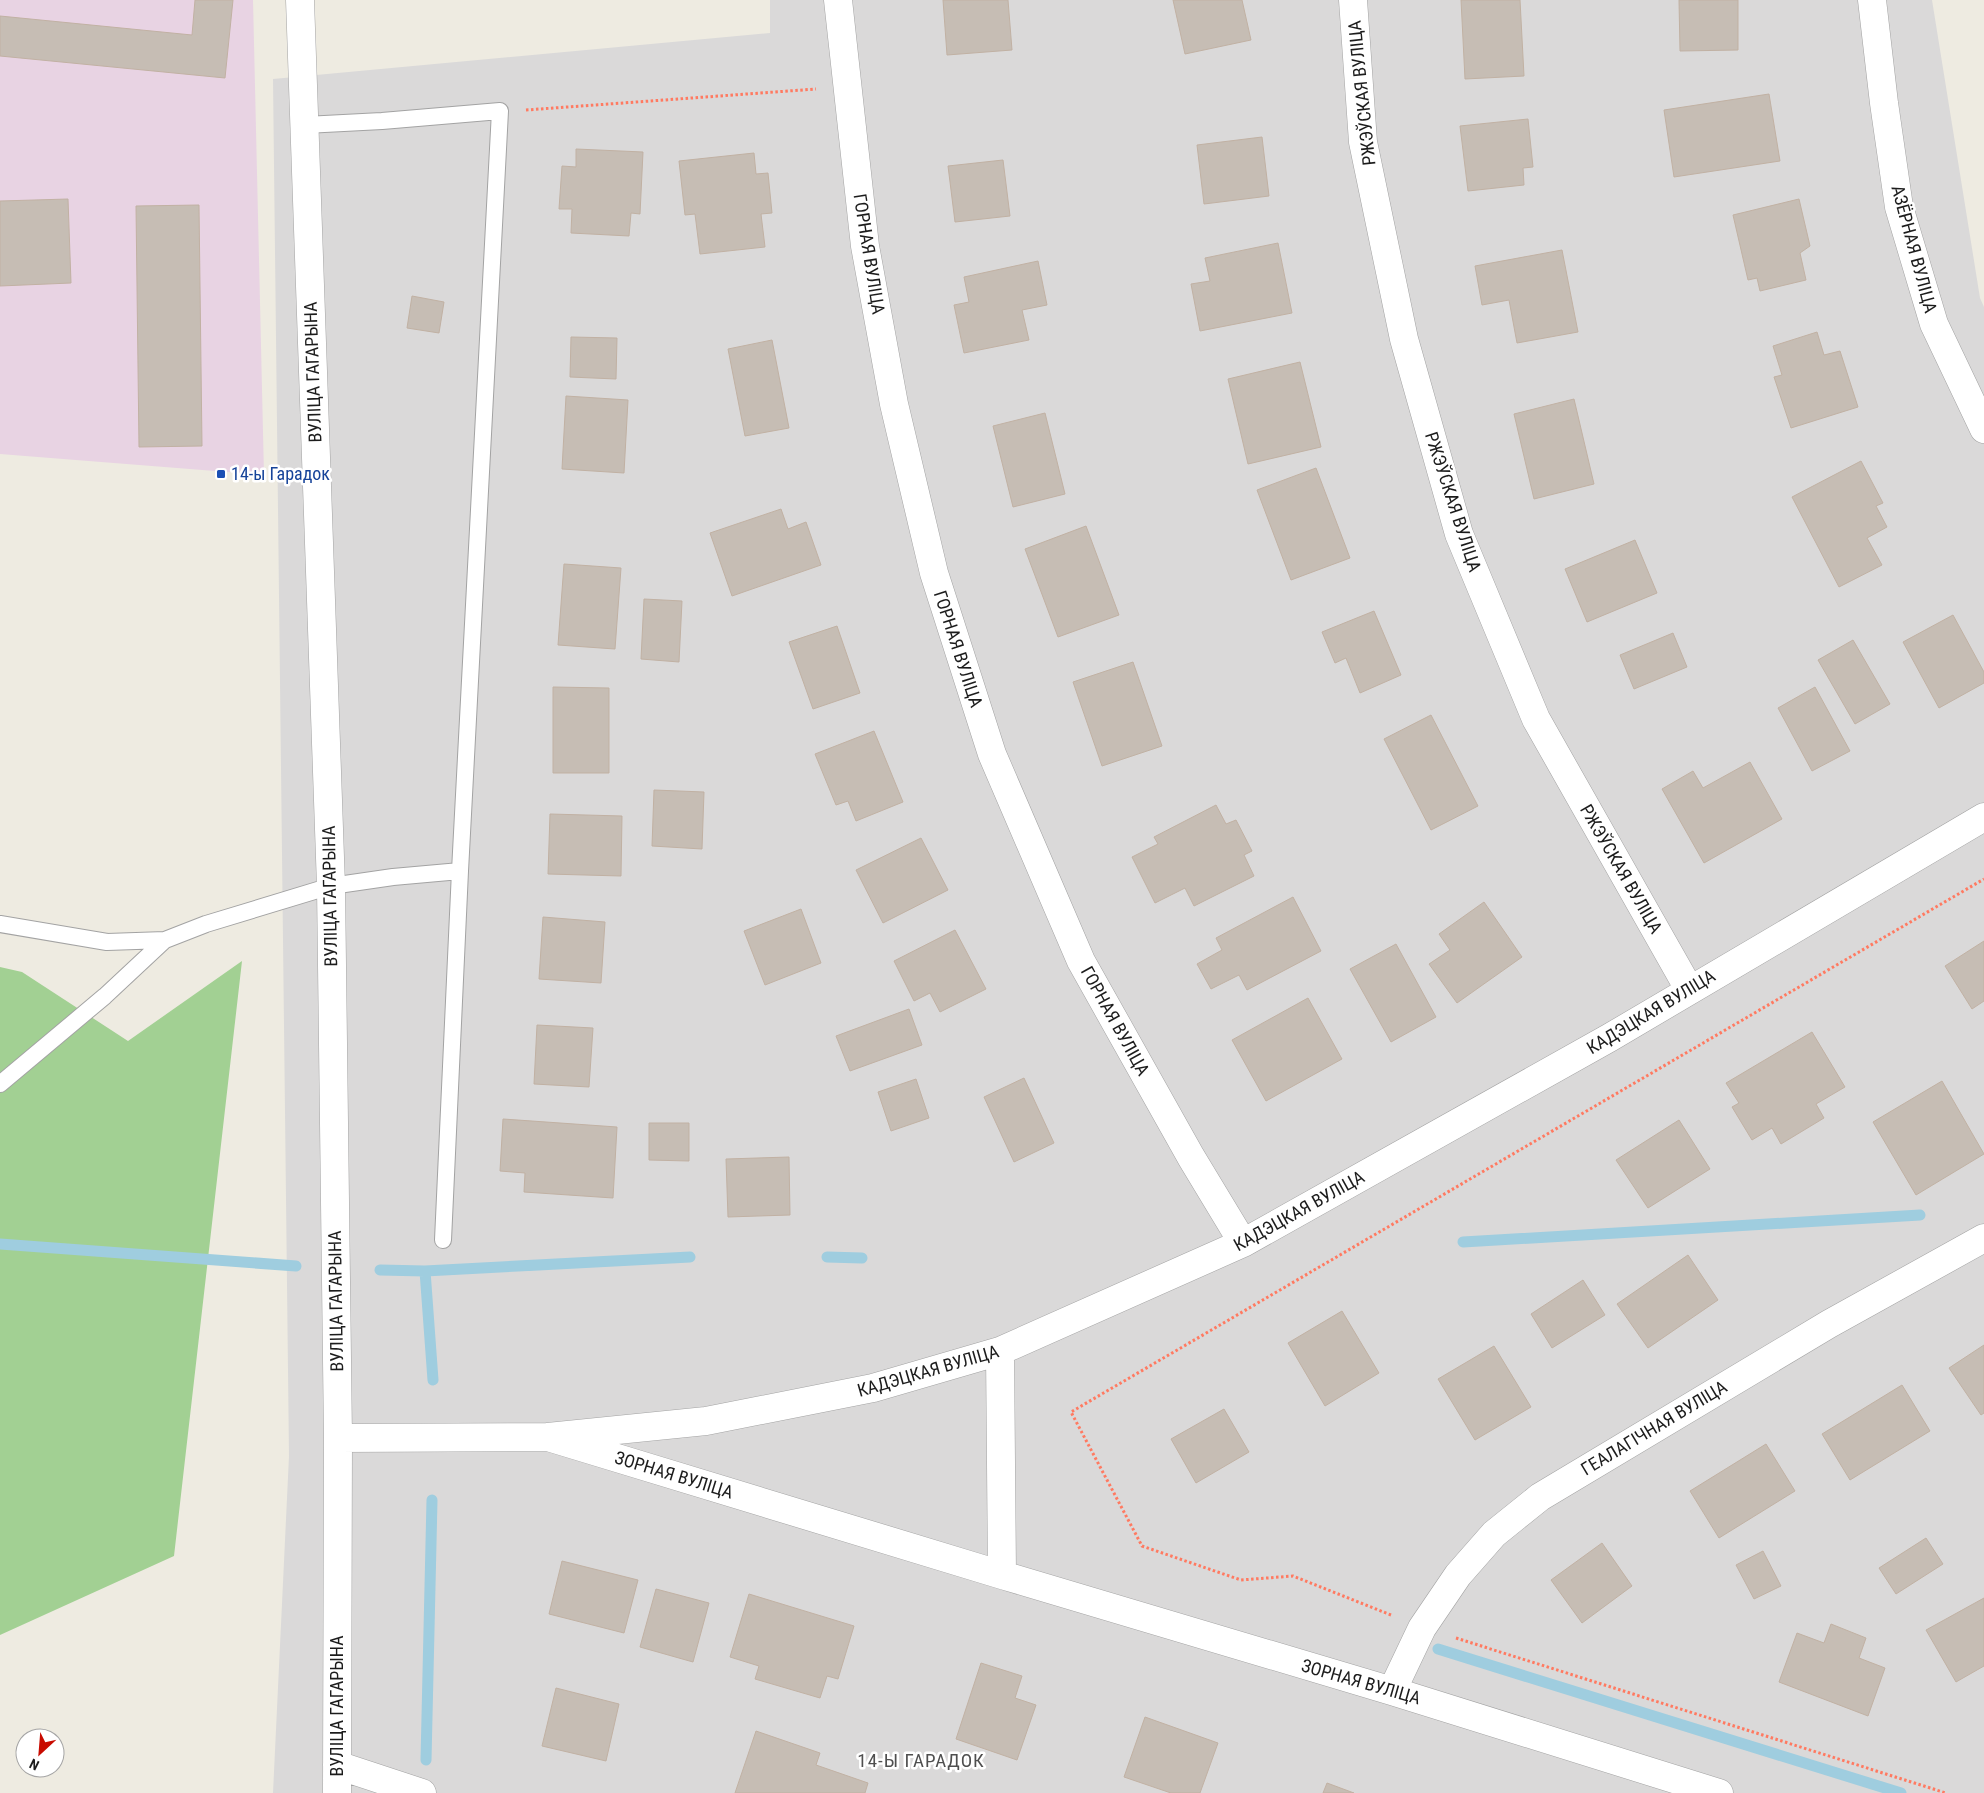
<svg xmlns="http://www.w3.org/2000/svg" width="1984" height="1793" font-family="'Roboto Condensed',sans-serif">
  <rect width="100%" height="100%" fill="#eeebe1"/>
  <!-- residential -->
  <path fill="#dad9d9" d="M 770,0 L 1932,0 L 1980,298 L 1984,307 L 1984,1793 L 273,1793 L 289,1456 L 273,79 L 770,33 Z"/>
  <!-- industrial -->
  <path fill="#e8d3e3" d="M 0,0 L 253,0 L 264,475 L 0,454 Z"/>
  <!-- forest -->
  <path fill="#a2d093" d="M 242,961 L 174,1556 L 0,1635 L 0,967 L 22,972 L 128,1041 Z"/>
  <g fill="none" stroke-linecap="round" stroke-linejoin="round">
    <!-- stream -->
    <path stroke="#9fcddf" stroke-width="11" d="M 1463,1242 L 1920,1215
      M 0,1244 L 296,1266
      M 827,1257 L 862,1258
      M 380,1270 L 425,1271 L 690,1257
      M 425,1271 L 433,1380
      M 1438,1649 L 1901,1793
      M 426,1760 L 432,1500"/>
  </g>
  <!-- building -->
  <path fill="#c6bdb4" stroke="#c1b1a3" d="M 195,0 L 233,0 L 225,78 L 0,56 L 0,16 L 192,35 Z
    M 943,0 L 1008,0 L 1012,50 L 947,55 Z
    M 1173,0 L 1242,0 L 1251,40 L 1185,54 Z
    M 1461,0 L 1520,0 L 1524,76 L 1465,79 Z
    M 1679,0 L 1738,0 L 1738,50 L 1680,51 Z
    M 1769,94 L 1780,161 L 1674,177 L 1664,110 Z
    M 1528,119 L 1533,167 L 1523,168 L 1524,185 L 1468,191 L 1460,126 Z
    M 1262,137 L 1269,196 L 1204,204 L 1197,145 Z
    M 576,149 L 643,152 L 640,214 L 631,213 L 629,236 L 571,233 L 572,209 L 559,209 L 562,166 L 576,167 Z
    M 754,153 L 756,174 L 768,173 L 772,213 L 761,214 L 765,247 L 700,254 L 695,214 L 685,215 L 679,161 Z
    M 1003,160 L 1010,216 L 955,222 L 948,166 Z
    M 68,199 L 71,283 L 0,286 L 0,201 Z
    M 1799,199 L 1810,246 L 1800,253 L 1806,280 L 1760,291 L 1757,278 L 1748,280 L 1733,215 Z
    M 199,205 L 202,446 L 139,447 L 136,206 Z
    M 1278,243 L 1292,313 L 1200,331 L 1191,284 L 1210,281 L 1205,258 Z
    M 1562,250 L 1578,332 L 1517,343 L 1509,300 L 1482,305 L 1475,266 Z
    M 1038,261 L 1047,305 L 1022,310 L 1029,340 L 964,353 L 954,305 L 969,302 L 964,277 Z
    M 412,296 L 444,302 L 439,333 L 407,328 Z
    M 1817,332 L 1824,355 L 1840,351 L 1858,407 L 1791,428 L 1774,377 L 1782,375 L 1773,346 Z
    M 571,337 L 617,338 L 616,379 L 570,377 Z
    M 772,340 L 789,428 L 745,436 L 728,349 Z
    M 1300,362 L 1321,447 L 1248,464 L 1228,379 Z
    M 566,396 L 628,400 L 624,473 L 562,469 Z
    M 1574,399 L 1594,484 L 1534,499 L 1514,414 Z
    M 1045,413 L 1065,494 L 1013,507 L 993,426 Z
    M 1861,461 L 1883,503 L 1876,506 L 1887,527 L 1867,538 L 1882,565 L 1839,587 L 1792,497 Z
    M 1316,468 L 1350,558 L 1291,580 L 1257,490 Z
    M 781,509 L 788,529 L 806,522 L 821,565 L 732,596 L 710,533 Z
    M 1086,526 L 1119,615 L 1058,637 L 1025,549 Z
    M 1635,540 L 1657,593 L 1587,622 L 1565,569 Z
    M 564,564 L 621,568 L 615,649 L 558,645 Z
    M 644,599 L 682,601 L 679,662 L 641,659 Z
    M 1374,611 L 1401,675 L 1360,693 L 1346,658 L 1335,663 L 1322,632 Z
    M 1953,615 L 1984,672 L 1984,683 L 1939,708 L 1903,642 Z
    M 837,626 L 860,693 L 813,709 L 789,642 Z
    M 1673,633 L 1687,667 L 1634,689 L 1620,655 Z
    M 1853,640 L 1890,704 L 1855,724 L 1818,660 Z
    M 1133,662 L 1162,746 L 1102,766 L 1073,682 Z
    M 553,687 L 609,688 L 609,773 L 553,773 Z
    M 1815,687 L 1850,751 L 1812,771 L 1778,708 Z
    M 1431,715 L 1478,806 L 1431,830 L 1384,739 Z
    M 874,731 L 903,802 L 856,821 L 848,801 L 836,805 L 815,754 Z
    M 1750,762 L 1782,819 L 1704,863 L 1662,789 L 1693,771 L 1703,788 Z
    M 654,790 L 704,792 L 702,849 L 652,846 Z
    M 1216,805 L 1226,824 L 1236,820 L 1252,851 L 1244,855 L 1254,876 L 1194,906 L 1185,888 L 1155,903 L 1132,857 L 1158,844 L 1154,837 Z
    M 550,814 L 622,816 L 621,876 L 548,874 Z
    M 921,838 L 948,890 L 883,923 L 856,870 Z
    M 1293,897 L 1321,951 L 1247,990 L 1239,975 L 1211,989 L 1197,964 L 1222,950 L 1216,938 Z
    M 1484,902 L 1522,957 L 1457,1003 L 1429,964 L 1450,950 L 1439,934 Z
    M 801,909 L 821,963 L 765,985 L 744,931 Z
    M 543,917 L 605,922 L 601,983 L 539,979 Z
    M 955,930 L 986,989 L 940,1012 L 930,993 L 914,1001 L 894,961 Z
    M 1984,941 L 1984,1001 L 1972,1009 L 1945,966 Z
    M 1396,944 L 1436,1017 L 1391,1042 L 1350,969 Z
    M 1308,998 L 1342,1059 L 1266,1101 L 1232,1040 Z
    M 909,1009 L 922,1045 L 850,1071 L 836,1036 Z
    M 537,1025 L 593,1028 L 589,1087 L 534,1084 Z
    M 1812,1032 L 1845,1087 L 1816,1104 L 1824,1118 L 1781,1144 L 1772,1128 L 1752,1140 L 1732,1107 L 1739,1103 L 1726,1083 Z
    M 1024,1078 L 1054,1143 L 1014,1162 L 984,1097 Z
    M 916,1079 L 929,1118 L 891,1131 L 878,1092 Z
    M 1942,1081 L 1984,1154 L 1916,1195 L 1873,1122 Z
    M 503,1119 L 617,1127 L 613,1198 L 524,1192 L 525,1173 L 500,1171 Z
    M 1679,1120 L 1710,1169 L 1648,1208 L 1616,1160 Z
    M 649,1123 L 689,1123 L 689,1161 L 649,1160 Z
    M 789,1157 L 790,1215 L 728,1217 L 726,1159 Z
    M 1688,1255 L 1718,1300 L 1648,1348 L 1617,1304 Z
    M 1583,1280 L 1605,1315 L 1552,1348 L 1531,1314 Z
    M 1342,1311 L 1379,1373 L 1325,1406 L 1288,1343 Z
    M 1984,1345 L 1984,1413 L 1981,1415 L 1949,1368 Z
    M 1494,1346 L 1531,1407 L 1475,1440 L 1438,1379 Z
    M 1902,1385 L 1930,1431 L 1850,1480 L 1822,1434 Z
    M 1224,1409 L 1249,1452 L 1196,1483 L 1171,1439 Z
    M 1766,1444 L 1795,1491 L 1719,1538 L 1690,1491 Z
    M 1926,1538 L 1943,1564 L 1896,1594 L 1879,1568 Z
    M 1602,1543 L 1632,1586 L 1582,1623 L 1551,1580 Z
    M 1763,1551 L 1781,1586 L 1754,1599 L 1736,1565 Z
    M 562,1561 L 638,1580 L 624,1633 L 549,1614 Z
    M 656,1589 L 709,1603 L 693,1662 L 640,1647 Z
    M 749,1594 L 854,1626 L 838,1679 L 827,1676 L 820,1698 L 755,1679 L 759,1666 L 730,1657 Z
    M 1984,1598 L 1984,1666 L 1956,1682 L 1926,1630 Z
    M 1831,1624 L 1866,1638 L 1859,1658 L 1885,1668 L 1868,1716 L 1779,1682 L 1797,1633 L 1824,1643 Z
    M 981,1663 L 1022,1676 L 1015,1698 L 1036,1705 L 1017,1760 L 956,1739 Z
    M 556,1688 L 619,1704 L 606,1761 L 542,1746 Z
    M 1145,1717 L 1218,1743 L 1200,1793 L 1171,1793 L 1124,1777 Z
    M 756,1731 L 820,1753 L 816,1765 L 868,1783 L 865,1793 L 735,1793 Z
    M 1327,1783 L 1354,1793 L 1323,1793 Z"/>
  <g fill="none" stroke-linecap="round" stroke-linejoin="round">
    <!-- lane casing -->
    <g stroke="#a3a3a3" stroke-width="18">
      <path id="lane" d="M 305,125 L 382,121 L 500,111 L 460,871 L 443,1240
        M 0,924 L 107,942 L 165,940 L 206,924 L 331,886 L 393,877 L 460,871
        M 0,1084 L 105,996 L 165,940"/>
    </g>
    <!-- street casing -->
    <g stroke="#a3a3a3" stroke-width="29">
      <path id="street" d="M 300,0 L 331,886 L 338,1438 L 337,1793
        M 838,0 L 865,246 L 894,404 L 934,573 L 992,754 L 1081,961 L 1191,1157 L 1243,1243
        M 1353,0 L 1363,142 L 1404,339 L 1459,534 L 1536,719 L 1689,989
        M 1872,0 L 1884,103 L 1899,207 L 1934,324 L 1984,429
        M 1000,1351 L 1002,1575
        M 548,1437 L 706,1421 L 873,1388 L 1000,1351 L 1243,1243 L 1609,1038 L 1984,817
        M 338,1438 L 548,1437 L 1002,1575 L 1392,1691 L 1719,1793
        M 1392,1691 L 1422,1628 L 1458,1575 L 1494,1534 L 1540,1497 L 1829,1324 L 1984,1238
        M 337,1765 L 422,1793"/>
    </g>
    <!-- path -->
    <path stroke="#ff7a61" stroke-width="3" stroke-dasharray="2.5 2.5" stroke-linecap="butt" d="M 526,110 L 816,89
      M 1391,1615 L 1293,1576 L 1241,1580 L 1142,1546 L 1071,1412 L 1984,879
      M 1456,1638 L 1946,1793"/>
    <!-- lane -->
    <use href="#lane" stroke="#fff" stroke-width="16"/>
    <!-- street -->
    <use href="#street" stroke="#fff" stroke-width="28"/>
  </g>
  <!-- markers -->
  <rect fill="#1a4fb4" stroke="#fff" stroke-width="2" x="216" y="469" width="10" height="10" rx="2.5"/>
  <g text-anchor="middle" stroke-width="5" stroke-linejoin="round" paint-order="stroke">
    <!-- street labels -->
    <g font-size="18" fill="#1c1c1c" stroke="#fff">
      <text transform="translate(1362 93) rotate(-96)" y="6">РЖЭЎСКАЯ ВУЛІЦА</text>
      <text transform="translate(1914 249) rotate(75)" y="6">АЗЁРНАЯ ВУЛІЦА</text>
      <text transform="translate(869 254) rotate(81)" y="6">ГОРНАЯ ВУЛІЦА</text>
      <text transform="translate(313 372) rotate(-92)" y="6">ВУЛІЦА ГАГАРЫНА</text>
      <text transform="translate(1453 502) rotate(72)" y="6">РЖЭЎСКАЯ ВУЛІЦА</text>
      <text transform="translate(958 649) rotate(72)" y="6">ГОРНАЯ ВУЛІЦА</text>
      <text transform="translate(1621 869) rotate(60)" y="6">РЖЭЎСКАЯ ВУЛІЦА</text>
      <text transform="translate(330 896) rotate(-91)" y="6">ВУЛІЦА ГАГАРЫНА</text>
      <text transform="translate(1651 1012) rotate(-31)" y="6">КАДЭЦКАЯ ВУЛІЦА</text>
      <text transform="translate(1115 1021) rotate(61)" y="6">ГОРНАЯ ВУЛІЦА</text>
      <text transform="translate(1299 1211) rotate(-29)" y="6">КАДЭЦКАЯ ВУЛІЦА</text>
      <text transform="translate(336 1301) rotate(-91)" y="6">ВУЛІЦА ГАГАРЫНА</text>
      <text transform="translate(928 1371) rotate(-16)" y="6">КАДЭЦКАЯ ВУЛІЦА</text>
      <text transform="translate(1654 1428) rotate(-31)" y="6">ГЕАЛАГІЧНАЯ ВУЛІЦА</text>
      <text transform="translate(674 1475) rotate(17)" y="6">ЗОРНАЯ ВУЛІЦА</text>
      <text transform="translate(1361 1682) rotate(16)" y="6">ЗОРНАЯ ВУЛІЦА</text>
      <text transform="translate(337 1706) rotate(-90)" y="6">ВУЛІЦА ГАГАРЫНА</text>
    </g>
    <!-- transit labels -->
    <g font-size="18" fill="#164399" stroke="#fff" text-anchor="start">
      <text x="231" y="480">14-ы Гарадок</text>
    </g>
    <!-- neighbourhood labels -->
    <g font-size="19" letter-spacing="1" fill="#4f4f4f" stroke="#fff">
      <text x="921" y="1767">14-Ы ГАРАДОК</text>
    </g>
  </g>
  <!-- north arrow -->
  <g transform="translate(40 1753) rotate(206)"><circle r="24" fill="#ffffff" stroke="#a4a4a4"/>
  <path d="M0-4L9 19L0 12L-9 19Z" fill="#c80b00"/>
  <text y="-8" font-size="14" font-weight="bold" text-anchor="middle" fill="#1c1c1c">N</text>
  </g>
</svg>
